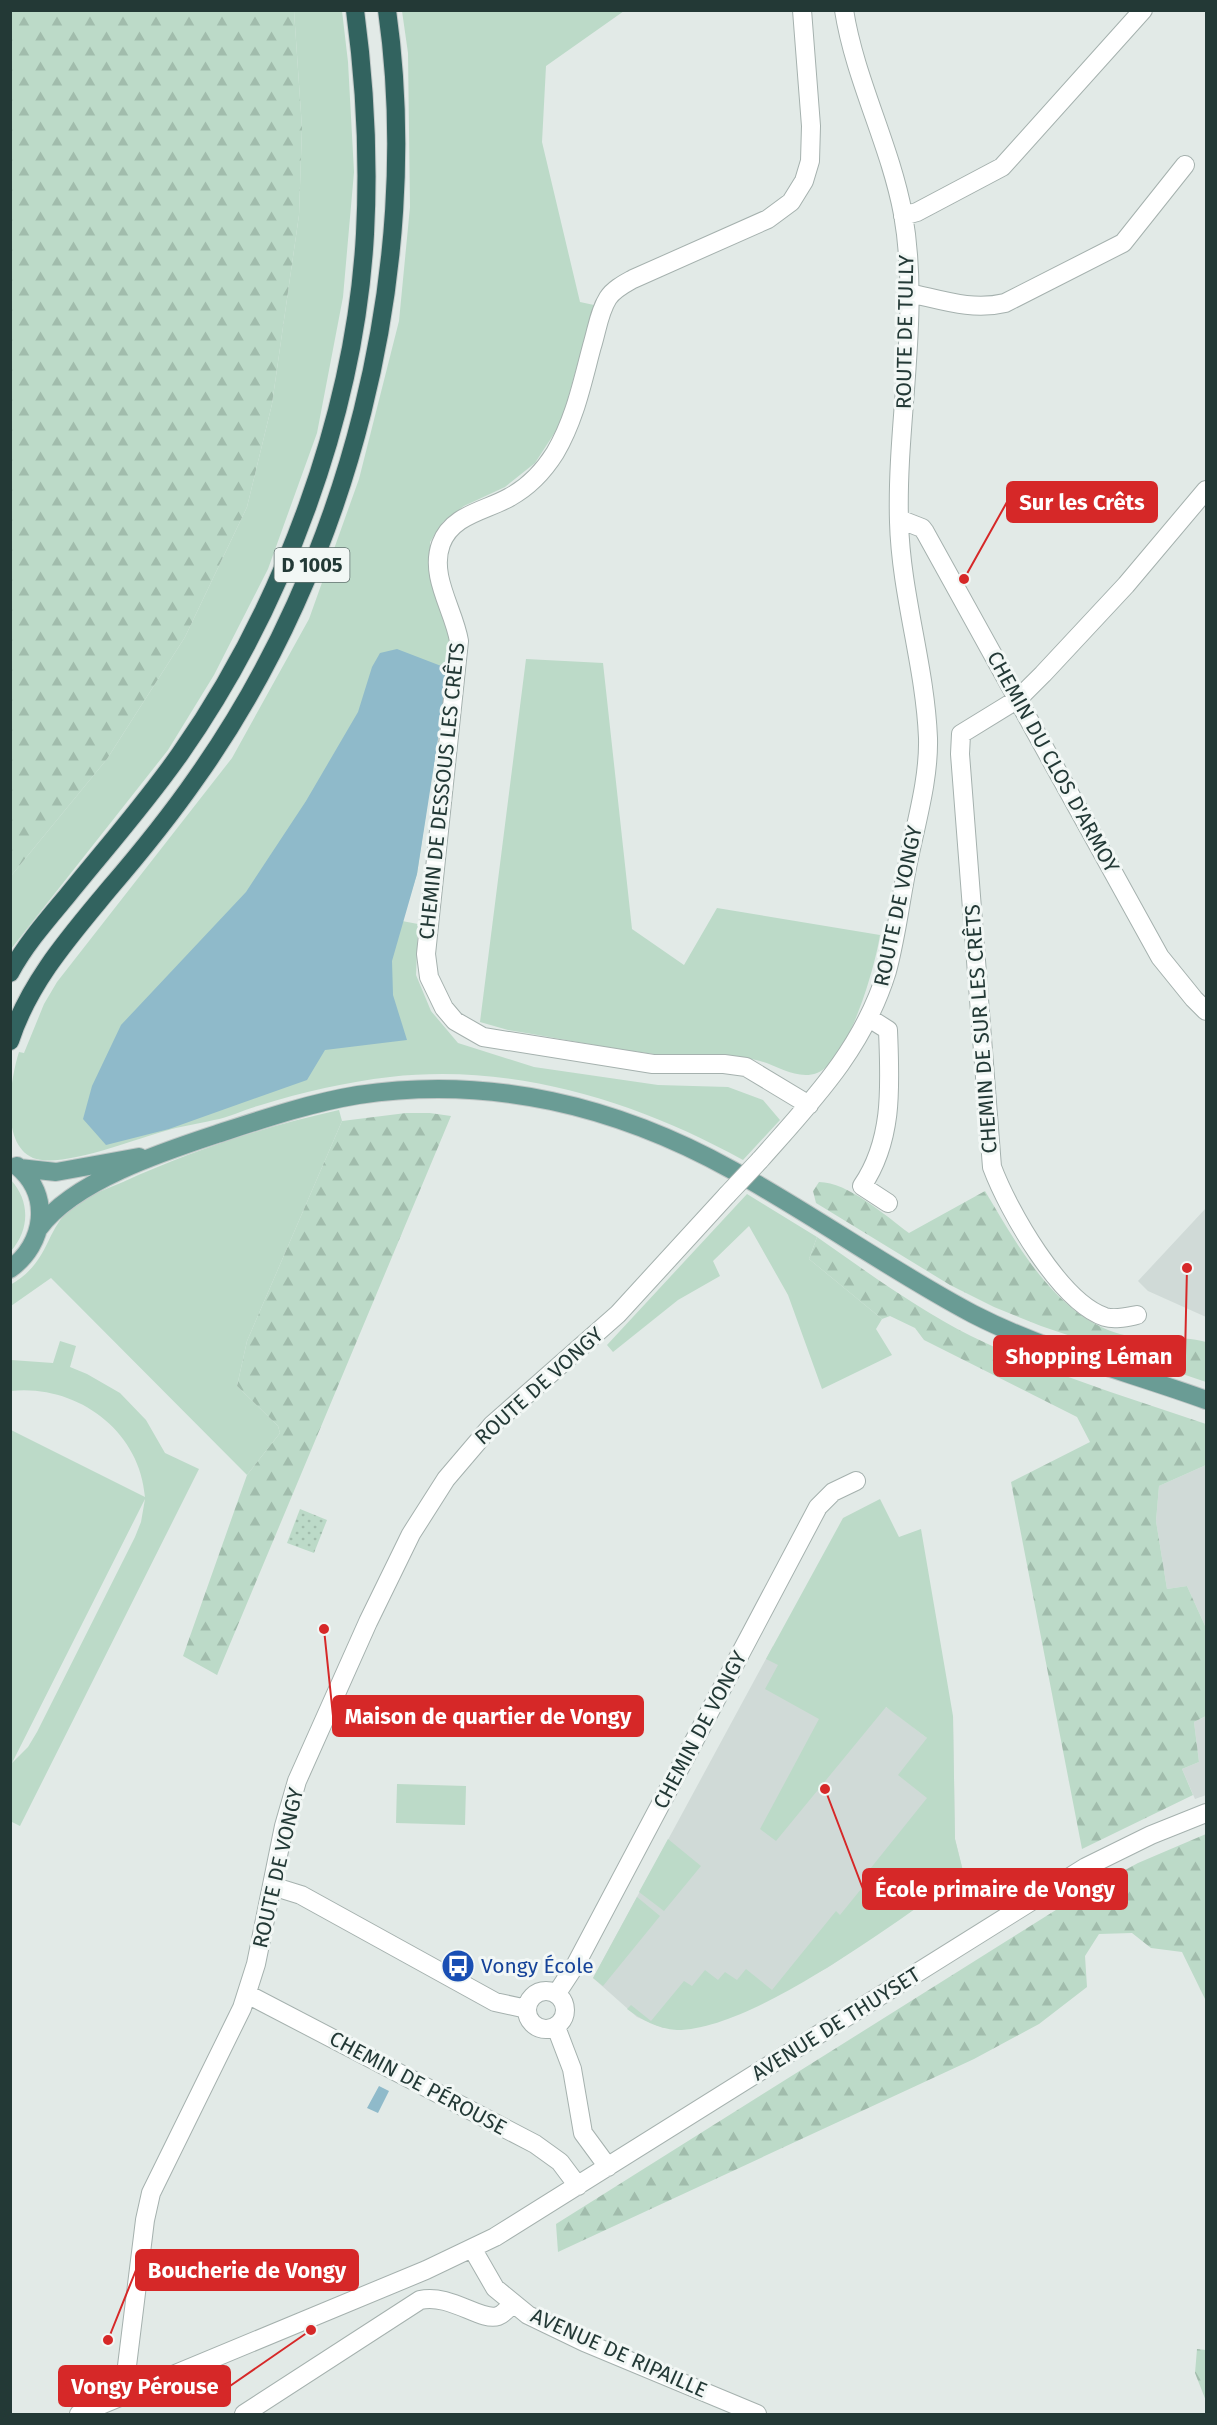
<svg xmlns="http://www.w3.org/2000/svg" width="1217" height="2425" font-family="'Fira Sans',sans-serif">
  <defs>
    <pattern id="forest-firs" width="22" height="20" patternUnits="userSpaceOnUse" patternTransform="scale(1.5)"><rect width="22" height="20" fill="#bcdac8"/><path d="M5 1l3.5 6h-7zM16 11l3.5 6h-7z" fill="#a1bcac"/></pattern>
    <pattern id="park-dots" width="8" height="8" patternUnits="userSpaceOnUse" patternTransform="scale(1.5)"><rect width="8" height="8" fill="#bcdac8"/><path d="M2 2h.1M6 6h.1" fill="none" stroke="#a1bcac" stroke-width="1.8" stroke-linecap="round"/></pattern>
  </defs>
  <rect width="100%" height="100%" fill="#e2eae7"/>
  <!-- built -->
  <path fill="#d0dad7" d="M 1206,1208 L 1206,1317 L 1148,1291 L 1138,1281 Z
    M 1206,1465 L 1206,1628 L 1187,1586 L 1167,1589 L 1156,1521 L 1159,1486 Z
    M 773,1646 L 891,1710 L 927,1738 L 953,1716 L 955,1839 L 964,1875 L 827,1968 L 754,2006 L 715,2022 L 691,2028 L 663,2028 L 637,2017 L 593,1978 Z
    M 1206,1716 L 1206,1795 L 1195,1799 L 1182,1769 L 1199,1762 L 1194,1722 Z"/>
  <!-- green -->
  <path fill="#bcdac8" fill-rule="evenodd" d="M 294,11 L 342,11 L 348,62 L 354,172 L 343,297 L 317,433 L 268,569 L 214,675 L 168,750 L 11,949 L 11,876 L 107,759 L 185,637 L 247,507 L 272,404 L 299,215 L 302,128 Z
    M 402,11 L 624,11 L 546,66 L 542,142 L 580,302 L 594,305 L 561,423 L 535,463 L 505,487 L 464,506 L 443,522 L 430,542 L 430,575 L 452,638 L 417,874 L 402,921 L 418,924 L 416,975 L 431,1011 L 458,1043 L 534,1067 L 658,1085 L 728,1087 L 763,1100 L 780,1120 L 743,1160 C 636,1101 514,1063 390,1077 C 346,1082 303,1092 261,1105 C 245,1109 230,1117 214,1120 C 197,1124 181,1126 165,1131 C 135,1139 61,1169 33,1158 C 0,1144 10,1080 19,1052 L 24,1053 L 44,1004 L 57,982 L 232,758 L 309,619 L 359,479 L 399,321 L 410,207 L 408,53 Z
    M 526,659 L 603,663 L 632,929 L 684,965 L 717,908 L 880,935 C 875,967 849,1060 817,1073 C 797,1081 775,1064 756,1060 C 730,1053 705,1060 679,1057 C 622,1051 564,1039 508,1030 L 480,1022 Z
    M 339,1110 L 342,1121 L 247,1341 L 237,1386 L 278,1426 L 280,1433 L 247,1475 L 51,1278 L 11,1306 L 10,1285 C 54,1260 43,1226 78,1203 C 91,1194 109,1188 123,1182 C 191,1151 266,1126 339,1110 Z
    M 11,1180 C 30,1201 30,1229 11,1251 Z
    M 747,1194 L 817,1237 L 809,1259 L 882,1319 L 876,1329 L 892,1355 L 822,1389 L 788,1295 L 749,1226 L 713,1261 L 720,1276 L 678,1300 L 613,1352 L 607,1345 Z
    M 60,1341 L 76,1346 L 70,1367 L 87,1374 L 120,1393 L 146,1420 L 165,1453 L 199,1469 L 20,1826 L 10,1821 L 11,1430 L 145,1497 C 140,1430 76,1384 11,1391 L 11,1360 L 53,1363 ZM 145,1499 L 141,1522 L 135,1537 L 37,1732 L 28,1747 L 12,1763 Z
    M 880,1499 L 899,1537 L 921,1529 L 953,1716 L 955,1839 L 964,1875 C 899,1919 754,2030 677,2030 C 658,2029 642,2020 627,2009 L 631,2005 L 651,2021 L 684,1981 L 692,1986 L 705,1970 L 718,1980 L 725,1972 L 737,1980 L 746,1969 L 772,1990 L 836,1911 L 840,1915 L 870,1878 L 866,1874 L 927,1798 L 898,1775 L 927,1738 L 886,1707 L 776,1841 L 760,1829 L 819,1719 L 765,1689 L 778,1665 L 766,1659 L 843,1518 Z
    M 397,1784 L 466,1786 L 465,1825 L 396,1823 Z
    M 668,1839 L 701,1866 L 664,1911 L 639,1892 Z
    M 637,1897 L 660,1916 L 603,1986 L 593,1978 Z"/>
  <!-- forest -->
  <path fill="url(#forest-firs)" d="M 11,10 L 294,11 L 302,128 L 299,215 L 272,404 L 247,507 L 185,637 L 107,759 L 11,876 Z
    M 406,1113 L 430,1113 L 451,1116 L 217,1675 L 183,1656 L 247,1475 L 280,1433 L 278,1426 L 237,1386 L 247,1341 L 342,1121 Z
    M 819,1182 C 848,1182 886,1216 909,1233 L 985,1191 C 1017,1245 1056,1316 1120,1334 C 1148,1342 1179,1334 1206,1342 L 1206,1382 L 1041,1326 L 994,1307 L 950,1285 L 816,1203 L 813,1191 Z
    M 817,1237 C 867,1272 916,1308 971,1336 C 1046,1373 1127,1397 1206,1424 L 1206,1465 L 1159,1486 L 1156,1521 L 1167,1589 L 1187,1586 L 1206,1628 L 1206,1716 L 1194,1722 L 1199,1762 L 1182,1769 L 1193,1795 L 1082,1849 L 1011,1482 L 1090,1442 L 1077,1417 L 924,1340 L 915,1328 L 890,1316 L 882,1319 L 809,1259 Z
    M 1206,1834 L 1206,2001 L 1182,1952 L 1151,1948 L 1132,1933 L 1099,1934 L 1085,1956 L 1087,1987 L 1039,2024 L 974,2059 L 558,2252 L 556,2224 L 1083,1893 L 1138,1863 Z
    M 1197,2349 L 1206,2350 L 1206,2401 L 1195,2373 Z"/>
  <!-- park -->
  <path fill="url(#park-dots)" d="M 300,1509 L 327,1520 L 314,1553 L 287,1543 Z"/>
  <!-- water -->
  <path fill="#8fbaca" d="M 397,649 L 449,669 L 417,874 L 392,961 L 393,995 L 407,1040 L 325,1050 L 307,1080 L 169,1129 L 106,1145 L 83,1119 L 92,1086 L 121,1025 L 246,892 L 306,801 L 358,712 L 372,667 L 380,653 Z
    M 379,2086 L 389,2091 L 378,2113 L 367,2108 Z"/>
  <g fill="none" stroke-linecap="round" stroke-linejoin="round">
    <!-- minor casing -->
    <g stroke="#a5b1ae" stroke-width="20">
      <path id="minor" d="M 802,10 L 811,126 L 810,161 L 804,181 L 791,202 L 768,219 L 633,279 C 624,284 614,289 608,298 C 599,312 597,330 592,346 C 582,383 575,419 555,453 C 543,472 530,486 510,497 C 486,511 452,514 441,544 C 429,576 454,610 459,641 L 426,954 L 429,977 L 444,1008 L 455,1021 L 483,1037 L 653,1064 L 724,1064 L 746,1067 L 809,1105
        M 903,216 L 917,212 L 1002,167 L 1143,10
        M 909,293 C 942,300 972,311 1005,303 L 1123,243 L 1185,165
        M 899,519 L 922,528 L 925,532 L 1160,957 L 1194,999 L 1206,1011
        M 869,1018 L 888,1030 C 890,1084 894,1139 862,1186 L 888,1203
        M 760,1160 C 813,1100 863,1049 887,971 C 897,934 901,895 909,858 C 917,819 929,778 928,738 C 925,665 901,595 899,522 C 896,420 921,316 903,214 C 890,144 855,80 844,10
        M 1137,1315 C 1127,1317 1115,1320 1105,1317 C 1060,1302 1008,1210 992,1167 L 960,754 L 961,734 L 1018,699 L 1043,674 L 1126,585 L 1206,490
        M 272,1886 L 301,1895 L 495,2002 L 527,2009
        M527 2010a19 19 0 1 1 38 0a19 19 0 1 1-38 0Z
        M 557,1993 L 576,1964 L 818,1507 L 833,1492 L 856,1481
        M 247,1994 L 535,2144 L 560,2162 L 578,2186
        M 556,2027 L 572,2069 L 583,2133 L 608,2167
        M 472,2248 L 495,2288 L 528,2315 L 584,2342 L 757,2414
        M 128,2394 L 126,2374 L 145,2220 L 151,2193 L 242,2008 L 256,1964 L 284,1826 L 297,1781 L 368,1622 L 411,1534 L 446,1479 L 492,1425 L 618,1314 L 727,1195
        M 79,2414 L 426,2270 L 495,2237 L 1086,1867 L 1151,1835 L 1206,1813
        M 244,2414 L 420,2300 C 450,2293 481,2322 498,2316 C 504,2314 508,2308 512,2304"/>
    </g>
    <!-- major casing -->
    <g stroke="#c1c8c7" stroke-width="20">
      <path id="major" d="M 19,1168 L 56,1172 L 139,1157
        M 39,1228 C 74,1181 162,1152 217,1134 C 263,1119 310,1103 358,1095 C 490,1075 617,1106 732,1170 C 814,1215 890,1270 973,1314 C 1047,1352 1129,1372 1206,1400
        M 10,1269 C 45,1244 52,1195 17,1166"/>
    </g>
    <!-- highway casing -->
    <g stroke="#c1c8c7" stroke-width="20">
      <path id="highway" d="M 10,973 C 25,945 47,920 67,896 C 105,849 145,804 180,754 C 283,607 355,414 365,234 C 369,159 365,84 355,10
        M 10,1041 C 29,982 71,935 109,889 C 140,853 170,816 197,777 C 348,564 424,270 387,10"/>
    </g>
    <!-- minor -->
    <use href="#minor" stroke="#fff" stroke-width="18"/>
    <!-- major -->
    <use href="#major" stroke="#6a9c95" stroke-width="18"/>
    <!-- highway -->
    <use href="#highway" stroke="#32635f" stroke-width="18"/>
    <!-- minor-bridge casing -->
    <g stroke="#a5b1ae" stroke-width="20" stroke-linecap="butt">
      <path id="minor-bridge" d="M 727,1195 L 760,1160"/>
    </g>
    <!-- minor-bridge -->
    <use href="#minor-bridge" stroke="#fff" stroke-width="18"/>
  </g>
  <!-- icons -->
  <defs>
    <g id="bus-disc" transform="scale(1.725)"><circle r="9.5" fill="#1a4fb4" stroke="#f2f7f5"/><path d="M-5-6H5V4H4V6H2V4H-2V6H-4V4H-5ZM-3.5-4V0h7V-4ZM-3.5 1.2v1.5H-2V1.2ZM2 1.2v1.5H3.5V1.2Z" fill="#fff"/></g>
  </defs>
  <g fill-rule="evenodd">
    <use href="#bus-disc" x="458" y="1966"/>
  </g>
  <g text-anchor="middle" stroke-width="6" stroke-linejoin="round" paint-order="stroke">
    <!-- shield labels -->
    <rect fill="#f2f7f5" stroke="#61726f" stroke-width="1.5" x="274.5" y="548" width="75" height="34" rx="4.5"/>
    <g font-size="20" font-weight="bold" fill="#233936">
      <text x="312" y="572">D 1005</text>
    </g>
    <!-- street labels -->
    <g font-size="21" fill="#233936" stroke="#f2f7f5">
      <text transform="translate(905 332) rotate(-89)" y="7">ROUTE DE TULLY</text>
      <text transform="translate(1053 762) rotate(61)" y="7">CHEMIN DU CLOS D'ARMOY</text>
      <text transform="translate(442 791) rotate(-84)" y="7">CHEMIN DE DESSOUS LES CRÊTS</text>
      <text transform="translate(898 906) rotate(-78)" y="7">ROUTE DE VONGY</text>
      <text transform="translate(981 1029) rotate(-94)" y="7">CHEMIN DE SUR LES CRÊTS</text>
      <text transform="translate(539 1386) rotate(-42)" y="7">ROUTE DE VONGY</text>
      <text transform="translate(700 1730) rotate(-62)" y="7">CHEMIN DE VONGY</text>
      <text transform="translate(278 1868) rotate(-77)" y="7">ROUTE DE VONGY</text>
      <text transform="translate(836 2024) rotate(-32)" y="7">AVENUE DE THUYSET</text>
      <text transform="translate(418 2083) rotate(28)" y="7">CHEMIN DE PÉROUSE</text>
      <text transform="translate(619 2353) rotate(24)" y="7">AVENUE DE RIPAILLE</text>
    </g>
    <!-- transit labels -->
    <g font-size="21" fill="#164399" stroke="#f2f7f5" text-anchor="start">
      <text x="481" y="1973">Vongy École</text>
    </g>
  </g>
  <!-- callouts -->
  <path fill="none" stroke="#d62828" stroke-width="2" d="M964 579L1007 502M1187 1268L1185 1356M324 1629L333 1716M825 1789L863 1889M108 2340L136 2270M311 2330L230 2386"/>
  <g fill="#d62828" stroke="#f2f7f5" stroke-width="2">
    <circle cx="964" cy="579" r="6"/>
    <circle cx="1187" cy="1268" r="6"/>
    <circle cx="324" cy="1629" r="6"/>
    <circle cx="825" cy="1789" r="6"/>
    <circle cx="108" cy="2340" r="6"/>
    <circle cx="311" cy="2330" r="6"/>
  </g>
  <g fill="#d62828" stroke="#d62828" stroke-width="2">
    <rect x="1007" y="482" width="150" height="40" rx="6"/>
    <rect x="994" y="1336" width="191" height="40" rx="6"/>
    <rect x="333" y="1696" width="310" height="40" rx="6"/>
    <rect x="863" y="1869" width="264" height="40" rx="6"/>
    <rect x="136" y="2250" width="222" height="40" rx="6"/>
    <rect x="59" y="2366" width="171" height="40" rx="6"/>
  </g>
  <g font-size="22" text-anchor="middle" font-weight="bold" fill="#fff">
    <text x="1082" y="510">Sur les Crêts</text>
    <text x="1089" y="1364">Shopping Léman</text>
    <text x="488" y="1724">Maison de quartier de Vongy</text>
    <text x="995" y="1897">École primaire de Vongy</text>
    <text x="247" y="2278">Boucherie de Vongy</text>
    <text x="145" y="2394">Vongy Pérouse</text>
  </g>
  <!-- border -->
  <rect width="1217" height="2425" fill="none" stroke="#233936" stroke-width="24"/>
</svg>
